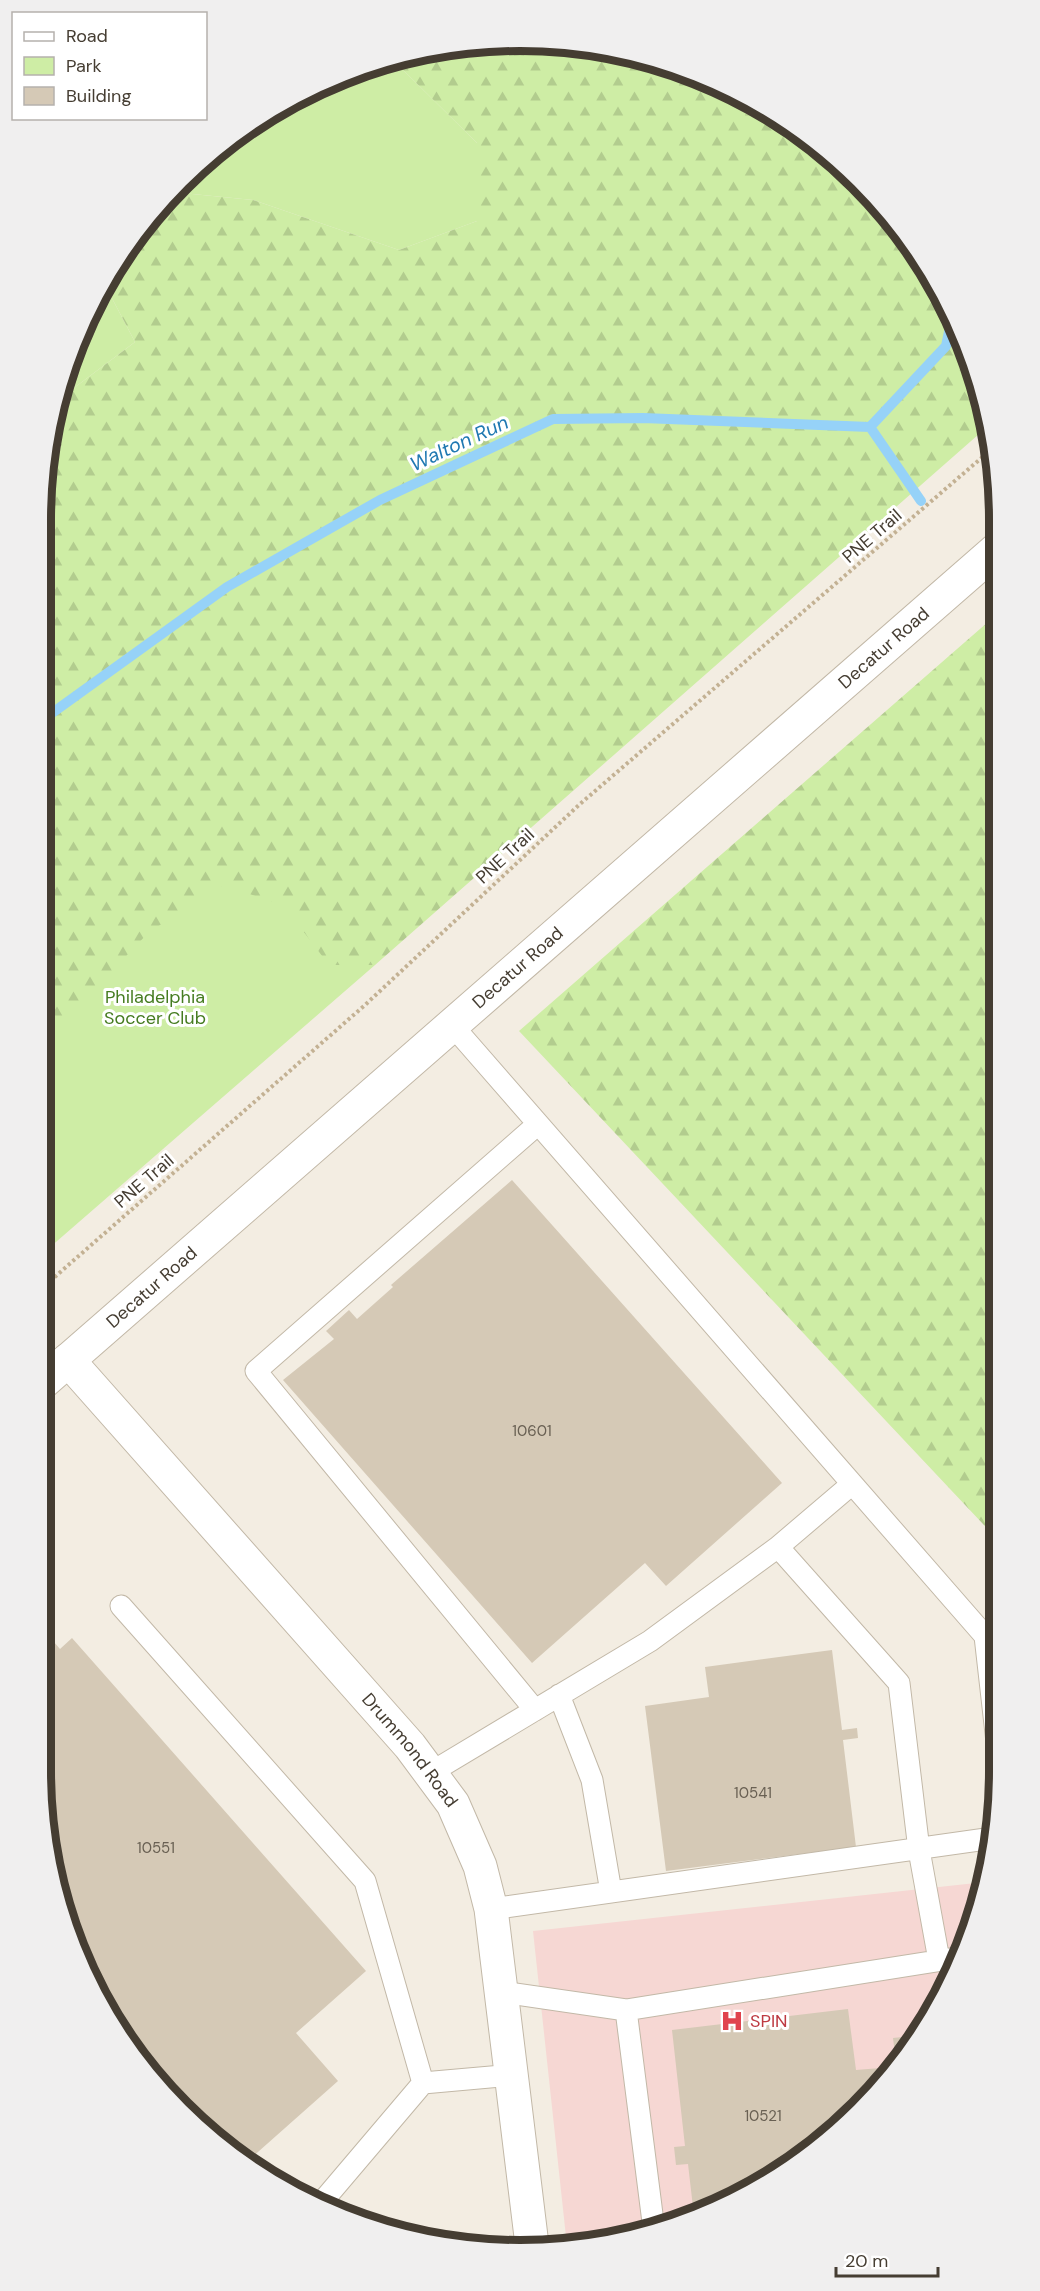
<svg xmlns="http://www.w3.org/2000/svg" width="1040" height="2291" font-family="'DM Sans',sans-serif">
  <defs>
    <pattern id="forest-firs" width="22" height="20" patternUnits="userSpaceOnUse" patternTransform="scale(1.5)"><rect width="22" height="20" fill="#ceeda5"/><path d="M5 1l3.5 6h-7zM16 11l3.5 6h-7z" fill="#b2cc8e"/></pattern>
  </defs>
  <rect width="100%" height="100%" fill="#f3ede2"/>
  <!-- medical -->
  <path fill="#f6d7d3" d="M 985,1882 L 963,1954 L 880,2087 L 759,2186 L 674,2225 L 583,2246 L 567,2246 L 533,1931 Z"/>
  <!-- green -->
  <path fill="#ceeda5" d="M 393,60 L 477,143 L 477,221 L 399,250 L 253,200 L 172,192 L 181,181 L 253,122 L 336,77 Z
    M 105,285 L 135,342 L 58,400 L 77,337 Z
    M 249,836 L 375,965 L 41,1255 L 41,936 Z"/>
  <!-- forest -->
  <path fill="url(#forest-firs)" d="M 520,41 L 613,50 L 703,77 L 812,139 L 900,228 L 963,336 L 987,427 L 375,965 L 329,965 L 284,906 L 224,885 L 149,932 L 41,1046 L 41,520 L 50,427 L 58,400 L 135,342 L 105,285 L 121,254 L 172,192 L 253,200 L 399,250 L 477,221 L 477,143 L 393,60 L 426,50 Z
    M 996,615 L 999,1541 L 519,1031 Z"/>
  <g fill="none" stroke-linecap="round" stroke-linejoin="round">
    <!-- stream -->
    <path stroke="#96d2f8" stroke-width="10" d="M 870,427 L 946,346 L 952,317
      M 870,427 L 921,501
      M 41,721 L 227,587 L 380,500 L 553,419 L 643,418 L 870,427"/>
  </g>
  <!-- building -->
  <path fill="#d5c9b6" d="M 512,1180 L 782,1483 L 666,1586 L 645,1563 L 532,1663 L 283,1380 L 334,1339 L 326,1331 L 349,1310 L 357,1319 L 393,1287 L 391,1285 Z
    M 41,1627 L 60,1649 L 72,1638 L 366,1971 L 296,2033 L 338,2081 L 249,2160 L 159,2087 L 105,2010 L 66,1925 L 40,1771 Z
    M 832,1650 L 842,1730 L 857,1728 L 858,1738 L 843,1740 L 856,1847 L 666,1871 L 645,1706 L 709,1697 L 705,1667 Z
    M 848,2009 L 856,2070 L 893,2067 L 880,2087 L 759,2186 L 694,2216 L 688,2164 L 676,2165 L 674,2147 L 685,2146 L 672,2030 Z
    M 911,2036 L 911,2038 L 896,2062 L 893,2038 Z"/>
  <g fill="none" stroke-linecap="round" stroke-linejoin="round">
    <!-- service casing -->
    <g stroke="#c2b8a7" stroke-width="23">
      <path id="service" d="M 452,1025 L 985,1636 L 999,1760
        M 778,1547 L 852,1484
        M 121,1606 L 365,1881 L 423,2083 L 512,2075
        M 559,1695 L 592,1780 L 611,1892
        M 535,1710 L 256,1371 L 538,1124
        M 430,1773 L 650,1641 L 778,1547 L 899,1683 L 919,1850 L 939,1960
        M 491,1909 L 993,1838
        M 502,1992 L 626,2010 L 962,1957
        M 626,2010 L 654,2230
        M 322,2202 L 423,2083"/>
    </g>
    <!-- minor casing -->
    <g stroke="#c2b8a7" stroke-width="35">
      <g id="minor">
        <path id="s1" d="M 68,1360 L 410,1746 L 453,1804 L 480,1866 L 491,1909 L 532,2245"/>
      </g>
    </g>
    <!-- tertiary casing -->
    <g stroke="#c2b8a7" stroke-width="35">
      <g id="tertiary">
        <path id="s2" d="M 41,1384 L 996,550"/>
      </g>
    </g>
    <!-- path -->
    <path stroke="#c3b193" stroke-width="4" stroke-dasharray="3 3" stroke-linecap="butt" d="M 41,1289 L 365,1005 L 580,804 L 993,448"/>
    <!-- service -->
    <use href="#service" stroke="#fff" stroke-width="21"/>
    <!-- minor -->
    <use href="#minor" stroke="#fff" stroke-width="33"/>
    <!-- tertiary -->
    <use href="#tertiary" stroke="#fff" stroke-width="33"/>
  </g>
  <!-- icons -->
  <defs>
    <g id="hospital-bare" transform="scale(1.8)"><path d="M-5-5h3v3.5h4V-5h3V5h-3V1.5h-4V5h-3Z" fill="#e0444e" stroke="#fff" stroke-width="2.5" paint-order="stroke"/></g>
  </defs>
  <g fill-rule="evenodd">
    <use href="#hospital-bare" x="732" y="2021"/>
  </g>
  <g text-anchor="middle" stroke-width="6" stroke-linejoin="round" paint-order="stroke">
    <!-- number labels -->
    <g font-size="15" fill="#696053">
      <text x="532" y="1436">10601</text>
      <text x="753" y="1798">10541</text>
      <text x="156" y="1853">10551</text>
      <text x="763" y="2121">10521</text>
    </g>
    <!-- street labels -->
    <g font-size="18" fill="#453d32" stroke="#fff">
      <text transform="translate(872 536) rotate(-41)" y="6">PNE Trail</text>
      <text dy="6" stroke="none"><textPath href="#s2" startOffset="1119">Decatur Road</textPath></text>
      <text transform="translate(505 856) rotate(-43)" y="6">PNE Trail</text>
      <text dy="6" stroke="none"><textPath href="#s2" startOffset="633">Decatur Road</textPath></text>
      <text transform="translate(144 1181) rotate(-41)" y="6">PNE Trail</text>
      <text dy="6" stroke="none"><textPath href="#s2" startOffset="147">Decatur Road</textPath></text>
      <text dy="6" stroke="none"><textPath href="#s1" startOffset="519">Drummond Road</textPath></text>
    </g>
    <!-- park labels -->
    <g font-size="18" fill="#457c20" stroke="#fff">
      <text x="155" y="1003">Philadelphia<tspan x="155" dy="21">Soccer Club</tspan></text>
    </g>
    <!-- health labels -->
    <g font-size="18" fill="#be3a42" stroke="#fff" text-anchor="start">
      <text x="750" y="2027">SPIN</text>
    </g>
    <!-- water labels -->
    <g font-size="20" font-style="italic" fill="#2079b2" stroke="#fff">
      <text transform="translate(459 443) rotate(-25)" y="7">Walton Run</text>
    </g>
  </g>
  <!-- crop -->
  <path d="M0 0H1040V2291H0ZM520 51H520A469 469 0 0 1 989 520V1771A469 469 0 0 1 520 2240H520A469 469 0 0 1 51 1771V520A469 469 0 0 1 520 51Z" fill="#f0efef" fill-rule="evenodd"/>
  <path fill="none" stroke="#453d32" stroke-width="8" d="M520 51H520A469 469 0 0 1 989 520V1771A469 469 0 0 1 520 2240H520A469 469 0 0 1 51 1771V520A469 469 0 0 1 520 51Z"/>
  <!-- legend -->
  <rect x="12" y="12" width="195" height="108" fill="#ffffff" stroke="#b5b1ad" stroke-width="1.5"/>
  <rect x="24" y="32" width="30" height="9" fill="#ffffff" stroke="#b5b1ad" stroke-width="1.5"/>
  <text x="66" y="42" font-size="18" fill="#453d32">Road</text>
  <rect x="24" y="57" width="30" height="18" fill="#ceeda5" stroke="#b5b1ad" stroke-width="1.5"/>
  <text x="66" y="72" font-size="18" fill="#453d32">Park</text>
  <rect x="24" y="87" width="30" height="18" fill="#d5c9b6" stroke="#b5b1ad" stroke-width="1.5"/>
  <text x="66" y="102" font-size="18" fill="#453d32">Building</text>
  <!-- scale -->
  <path d="M836 2267v9h102v-9" fill="none" stroke="#453d32" stroke-width="3"/>
  <text x="845" y="2267" font-size="18" fill="#453d32" stroke="#ffffff" stroke-width="4.5" paint-order="stroke">20 m</text>
</svg>
